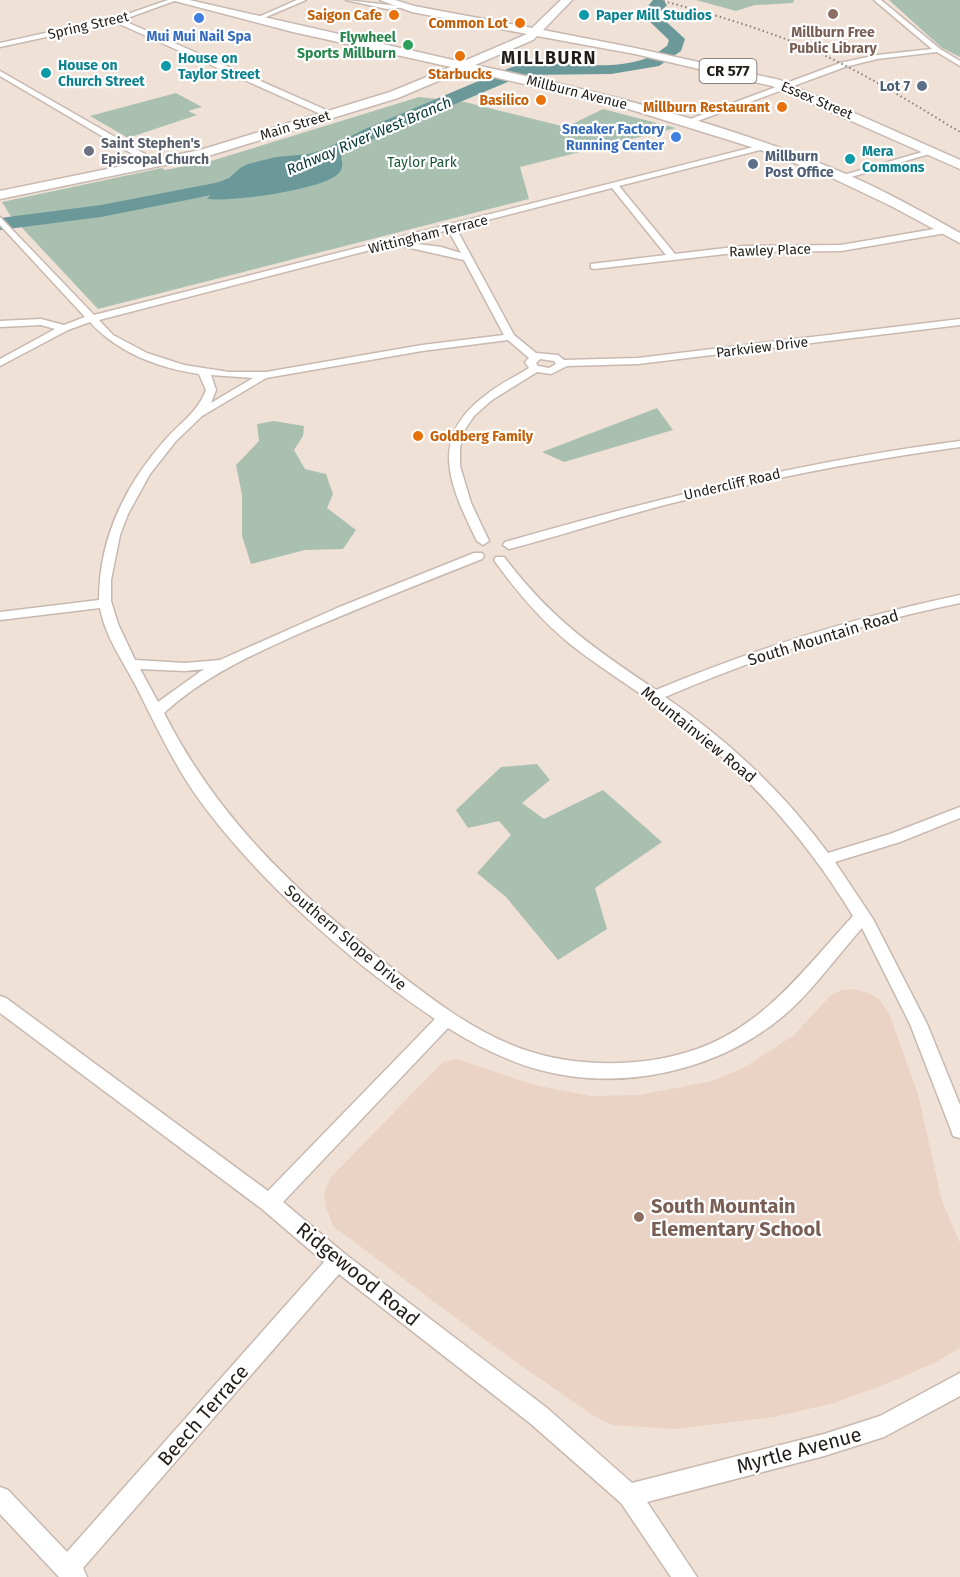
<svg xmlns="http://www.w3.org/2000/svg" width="960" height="1577" font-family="'Fira Sans',sans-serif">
  <rect width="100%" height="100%" fill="#f0e1d7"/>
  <!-- built -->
  <path fill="#ead3c5" d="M 853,989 L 868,993 L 879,999 L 890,1016 L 918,1094 L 942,1201 L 960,1243 L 960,1348 L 938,1361 L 891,1382 L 834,1403 L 774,1417 L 675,1429 L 612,1425 L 592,1415 L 492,1345 L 333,1226 L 326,1207 L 324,1193 L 331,1177 L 443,1062 L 457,1059 L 534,1085 L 591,1096 L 639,1095 L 712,1081 L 745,1067 L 794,1035 L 829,997 L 841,990 Z"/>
  <!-- green -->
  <path fill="#a9c0b1" d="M 696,0 L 794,0 L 793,3 L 755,5 L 736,11 Z
    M 889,0 L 960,0 L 960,57 L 942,48 Z
    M 176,93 L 202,107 L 188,111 L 197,115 L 128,138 L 90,116 Z
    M 419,97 L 465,102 L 566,127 L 603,109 L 676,128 L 520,167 L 529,199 L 98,309 L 10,215 L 2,202 L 162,168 L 165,170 L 211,161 Z
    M 657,408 L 673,430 L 564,462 L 542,452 Z
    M 274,421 L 304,426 L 303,436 L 294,450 L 305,469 L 326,474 L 333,494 L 327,508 L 356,530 L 343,549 L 305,550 L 251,564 L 242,536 L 242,495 L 236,465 L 259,441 L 257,424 Z
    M 537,764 L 550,780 L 522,803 L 544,819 L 603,790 L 662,842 L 595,888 L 607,929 L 558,960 L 506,897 L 477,873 L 511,835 L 499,821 L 468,828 L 456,810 L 501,767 Z"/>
  <!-- water -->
  <path fill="#6b9999" d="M 450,100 L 454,100 C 434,115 405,123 380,134 L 374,131 L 389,122 L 398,121 L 397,119 Z
    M 364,132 L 375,135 L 344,152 L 341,156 C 342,163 344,167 339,173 C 324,190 231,202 207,199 L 215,190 L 209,186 L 229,178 L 240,168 L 248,164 L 276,157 L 309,154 L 347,142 Z"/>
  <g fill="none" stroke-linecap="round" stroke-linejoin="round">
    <!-- river -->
    <path fill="#6b9999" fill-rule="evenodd" d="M 653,0 L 663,0 L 667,5 L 660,12 L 660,16 L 685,39 L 681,51 L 659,66 L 611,74 L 524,75 L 377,137 L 337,158 L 323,158 L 321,154 L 323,150 L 365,129 L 512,67 C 556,57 605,74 647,58 C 654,56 661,50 667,46 L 669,40 L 648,20 L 644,11 Z
      M 261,174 L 268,176 L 271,180 L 268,184 L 101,217 L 0,230 L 0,218 L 101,205 Z"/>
    <!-- minor casing -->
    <g stroke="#c8b9b0" stroke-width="3">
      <path id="minor" d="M 168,0 L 177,0 L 122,20 L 333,113 L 333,117 L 327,117 L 115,22 L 0,47 L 0,43 L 122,16 Z
        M 297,0 L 306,0 L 259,20 L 254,19 Z
        M 346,0 L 406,7 L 387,9 Z
        M 874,0 L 881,0 L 940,49 L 960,61 L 960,66 L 937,52 L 877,59 L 845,67 L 692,123 L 685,121 L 840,63 L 877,55 L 932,49 Z
        M 0,71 L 157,161 L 158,163 L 151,165 L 0,76 Z
        M 765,144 L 769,146 L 768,148 L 619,186 L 675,254 L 743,246 L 841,245 L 946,227 L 950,230 L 946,233 L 841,251 L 743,252 L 594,269 L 591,268 L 591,264 L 666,255 L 612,188 L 456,228 L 514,335 L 536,353 L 558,355 L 564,360 L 638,358 L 960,319 L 960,325 L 638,364 L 567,366 L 551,374 L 537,372 L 492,400 L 474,416 L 464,431 L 460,448 L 460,466 L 471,503 L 489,541 L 483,545 L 477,541 C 450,486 427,438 486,395 C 499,384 515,377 529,368 L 525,362 L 529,358 L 508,340 L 422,351 L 266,378 L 202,416 L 176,441 L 150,474 L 128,514 L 120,535 L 111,580 L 111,601 L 118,624 L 135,660 L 185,663 L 220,660 L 337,608 L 474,553 L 482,553 L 484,556 L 482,559 C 423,582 364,606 305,631 C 254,654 205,675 164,713 C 217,818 297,893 388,965 C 429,997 472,1031 522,1049 C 576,1068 643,1068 697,1049 C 765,1025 806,967 853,916 C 808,842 753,779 685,726 C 648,697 607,673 570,644 C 541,620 516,591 494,560 L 496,557 L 504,557 C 551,619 593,648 656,690 C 755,649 855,617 960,595 L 960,603 C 858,624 761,656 665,697 C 728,740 783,792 828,853 L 890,834 L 960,807 L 960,818 L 900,842 L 835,862 L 873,919 L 927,1024 L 960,1105 L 960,1138 L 953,1136 L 951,1130 L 910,1024 L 862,928 C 836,957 812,992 782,1017 C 717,1071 622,1092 540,1070 C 507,1061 477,1046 448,1028 L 283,1202 L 345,1254 L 547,1408 L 632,1483 L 824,1434 L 880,1416 L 960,1373 L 960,1396 L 884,1437 L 824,1456 L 647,1502 L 697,1577 L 671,1577 L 621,1503 L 531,1424 L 339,1274 L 83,1568 L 87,1577 L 59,1577 L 0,1514 L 0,1487 L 8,1490 L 67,1552 L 324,1262 L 262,1209 L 0,1013 L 0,996 L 6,998 L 268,1191 L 435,1019 C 349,961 252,876 193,791 C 171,758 154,722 136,686 C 123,661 105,636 100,608 L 0,620 L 0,612 L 99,600 C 99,539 125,485 165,440 C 180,423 198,412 206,390 L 199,374 C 159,368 118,353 90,322 L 68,330 L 0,366 L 0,359 L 55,329 L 41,325 L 0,327 L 0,321 L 41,319 L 64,325 L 85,317 L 0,225 L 0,217 L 94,315 ZM 448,230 L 461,253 L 441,247 L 402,242 L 397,245 L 464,260 L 504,335 L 422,345 L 266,372 L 229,372 L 184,365 L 147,353 L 113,335 L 99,320 ZM 540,359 L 554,361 L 556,364 L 549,368 L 538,366 L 536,363 ZM 211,375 L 253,378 L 211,403 L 216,390 ZM 140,669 L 185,671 L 204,669 L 158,702 Z
        M 929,150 L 936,152 L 844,179 L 837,177 Z
        M 960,441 L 960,447 C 866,460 773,477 681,501 C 623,515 567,534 509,549 L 503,545 L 505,542 C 655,499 805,461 960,441 Z"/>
    </g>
    <!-- primary casing -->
    <g stroke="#c8b9b0" stroke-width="3">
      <path id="primary" d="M 171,0 L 189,0 L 462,62 L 527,34 L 412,12 L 380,0 L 395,0 L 414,6 L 532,28 L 561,0 L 572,0 L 543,30 L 635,48 L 780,80 L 960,160 L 960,169 L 772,86 L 635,54 L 537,36 L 533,40 L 475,65 C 597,91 718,121 834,169 C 878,187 919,210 960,233 L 960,243 L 891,206 L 826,175 L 758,149 L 619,106 L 464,70 L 398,98 L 208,156 L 0,199 L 0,191 L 200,150 L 390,92 L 451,67 L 293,32 Z"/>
    </g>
    <!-- minor -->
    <use href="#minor" fill="#fff" fill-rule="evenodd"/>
    <!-- primary -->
    <use href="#primary" fill="#fff" fill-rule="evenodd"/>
    <!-- rail -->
    <path stroke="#8b817a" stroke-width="2" stroke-dasharray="1.5 3" stroke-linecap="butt" d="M 659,0 C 717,15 774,32 828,57 C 874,79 917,106 960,132"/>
  </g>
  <!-- markers -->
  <g fill="#8d6e63" stroke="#fff" stroke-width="2">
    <circle cx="833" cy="14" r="6"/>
    <circle cx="639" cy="1217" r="6"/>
  </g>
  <g fill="#e8710a" stroke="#fff" stroke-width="2">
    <circle cx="394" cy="15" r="6"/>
    <circle cx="520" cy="23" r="6"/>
    <circle cx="460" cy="56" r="6"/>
    <circle cx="541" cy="100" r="6"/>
    <circle cx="782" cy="107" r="6"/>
    <circle cx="418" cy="436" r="6"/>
  </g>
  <g fill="#0f9aa8" stroke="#fff" stroke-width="2">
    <circle cx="584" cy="15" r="6"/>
    <circle cx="166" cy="66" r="6"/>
    <circle cx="46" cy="73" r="6"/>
    <circle cx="850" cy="159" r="6"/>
  </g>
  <g fill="#3f7fe0" stroke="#fff" stroke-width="2">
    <circle cx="199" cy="18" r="6"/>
    <circle cx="676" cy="137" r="6"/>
  </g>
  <circle fill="#2e9e5b" stroke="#fff" stroke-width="2" cx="408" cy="45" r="6"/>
  <g fill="#5c6f8a" stroke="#fff" stroke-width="2">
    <circle cx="922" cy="86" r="6"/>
    <circle cx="753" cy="164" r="6"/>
  </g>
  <circle fill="#6b7280" stroke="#fff" stroke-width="2" cx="89" cy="151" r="6"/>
  <g text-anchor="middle" stroke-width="4.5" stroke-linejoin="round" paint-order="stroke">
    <!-- far-food labels -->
    <g font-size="14" font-weight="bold" fill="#c56008" stroke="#fff" text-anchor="end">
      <text x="382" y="20">Saigon Cafe</text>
      <text x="508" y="28">Common Lot</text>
      <text x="460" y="79" text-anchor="middle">Starbucks</text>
      <text x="529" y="105">Basilico</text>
      <text x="770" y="112">Millburn Restaurant</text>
      <text x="430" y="441" text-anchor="start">Goldberg Family</text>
    </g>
    <!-- far-culture labels -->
    <g font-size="14" font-weight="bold" fill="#0d838f" stroke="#fff" text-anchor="start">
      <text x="596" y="20">Paper Mill Studios</text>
      <text x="178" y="63">House on<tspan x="178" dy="16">Taylor Street</tspan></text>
      <text x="58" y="70">House on<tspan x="58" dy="16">Church Street</tspan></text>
      <text x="862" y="156">Mera<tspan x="862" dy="16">Commons</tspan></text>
    </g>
    <!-- far-street labels -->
    <g font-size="14" fill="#221d19" stroke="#fff">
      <text transform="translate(88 25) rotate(-13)" y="5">Spring Street</text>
      <text transform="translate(577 92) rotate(14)" y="5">Millburn Avenue</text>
      <text transform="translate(817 100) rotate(23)" y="5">Essex Street</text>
      <text transform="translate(295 125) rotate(-17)" y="5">Main Street</text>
      <text transform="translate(428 234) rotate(-14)" y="5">Wittingham Terrace</text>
      <text transform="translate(770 250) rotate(-2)" y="5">Rawley Place</text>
      <text transform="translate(762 347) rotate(-7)" y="5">Parkview Drive</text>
      <text transform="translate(732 484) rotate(-13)" y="5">Undercliff Road</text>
    </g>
    <!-- far-education labels -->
    <g font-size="14" font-weight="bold" fill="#785e54" stroke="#fff">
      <text x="833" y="37">Millburn Free<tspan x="833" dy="16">Public Library</tspan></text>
    </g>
    <!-- far-shop labels -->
    <g font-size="14" font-weight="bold" fill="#366cbe" stroke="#fff">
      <text x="199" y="41">Mui Mui Nail Spa</text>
      <text x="664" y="134" text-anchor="end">Sneaker Factory<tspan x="664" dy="16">Running Center</tspan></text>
    </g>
    <!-- far-leisure labels -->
    <g font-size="14" font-weight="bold" fill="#27864d" stroke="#fff" text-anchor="end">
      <text x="396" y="42">Flywheel<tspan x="396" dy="16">Sports Millburn</tspan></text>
    </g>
    <!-- far-service labels -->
    <g font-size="14" font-weight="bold" fill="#4e5e75" stroke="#fff" text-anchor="end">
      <text x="910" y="91">Lot 7</text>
      <text x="765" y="161" text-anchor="start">Millburn<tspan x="765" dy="16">Post Office</tspan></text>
    </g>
    <!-- far-worship labels -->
    <g font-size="14" font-weight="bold" fill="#5b616d" stroke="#fff" text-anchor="start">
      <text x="101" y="148">Saint Stephen's<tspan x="101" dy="16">Episcopal Church</tspan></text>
    </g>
    <!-- far-park labels -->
    <g font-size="14" fill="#1d5839" stroke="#fff">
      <text x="422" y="167">Taylor Park</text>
    </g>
    <!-- shield labels -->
    <rect fill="#fff" stroke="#64615e" stroke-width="1.5" x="699.5" y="59" width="57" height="24" rx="4.5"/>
    <g font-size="15" font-weight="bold" fill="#221d19">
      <text x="728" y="76">CR 577</text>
    </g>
    <!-- far-water labels -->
    <g font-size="15" font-style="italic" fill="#063636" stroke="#fff">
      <text transform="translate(369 136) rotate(-23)" y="5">Rahway River West Branch</text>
    </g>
    <!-- street labels -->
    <g font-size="16" fill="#221d19" stroke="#fff">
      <text transform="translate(823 637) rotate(-17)" y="6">South Mountain Road</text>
      <text transform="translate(699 734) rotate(39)" y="6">Mountainview Road</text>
      <text transform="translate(346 937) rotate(40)" y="6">Southern Slope Drive</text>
    </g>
    <!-- far-district labels -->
    <g font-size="18" font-weight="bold" letter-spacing="1.5" fill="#221d19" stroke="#fff">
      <text x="549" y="64">MILLBURN</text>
    </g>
    <!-- near-education labels -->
    <g font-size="20" font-weight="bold" fill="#785e54" stroke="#fff" text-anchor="start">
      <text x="651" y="1213">South Mountain<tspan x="651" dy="23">Elementary School</tspan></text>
    </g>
    <!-- near-street labels -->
    <g font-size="20" fill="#221d19" stroke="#fff">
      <text transform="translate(358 1274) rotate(39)" y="7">Ridgewood Road</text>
      <text transform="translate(203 1415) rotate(-49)" y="7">Beech Terrace</text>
      <text transform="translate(799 1450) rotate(-15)" y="7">Myrtle Avenue</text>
    </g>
  </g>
</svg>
